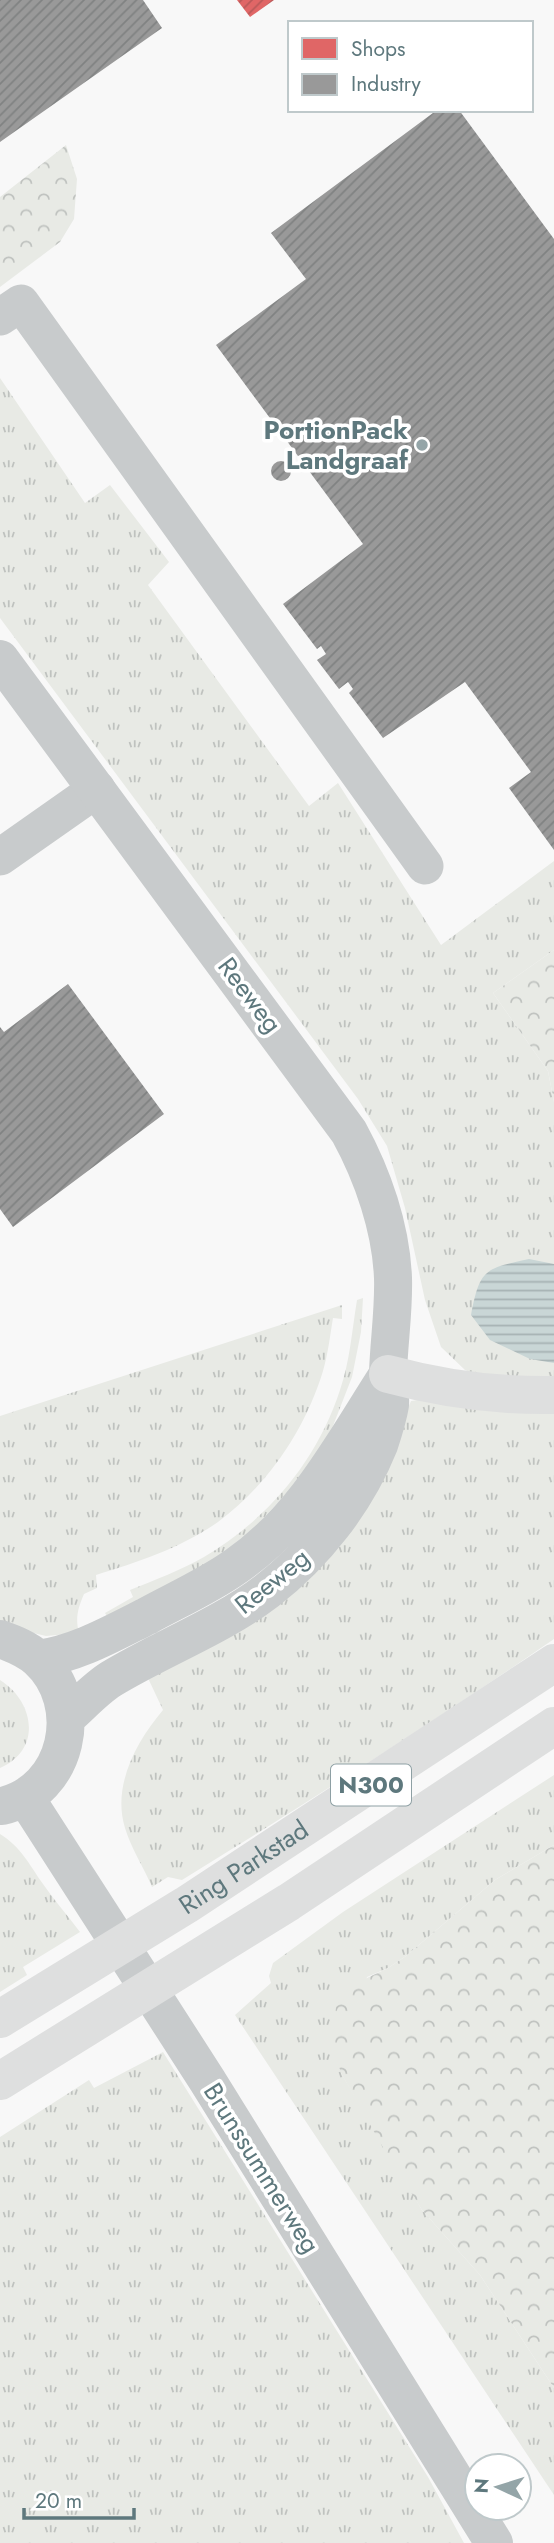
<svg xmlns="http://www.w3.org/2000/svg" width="554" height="2543" font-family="Jost,sans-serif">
  <defs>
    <pattern id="grass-tufts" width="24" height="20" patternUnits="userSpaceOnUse" patternTransform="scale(1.75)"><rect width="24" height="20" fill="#e8eae5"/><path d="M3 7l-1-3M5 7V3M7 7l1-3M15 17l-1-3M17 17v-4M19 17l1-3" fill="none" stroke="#bfc2bf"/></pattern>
    <pattern id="forest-crowns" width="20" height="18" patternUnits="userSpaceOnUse" patternTransform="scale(1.75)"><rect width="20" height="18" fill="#e8eae5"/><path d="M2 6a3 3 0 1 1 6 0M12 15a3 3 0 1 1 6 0" fill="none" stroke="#bfc2bf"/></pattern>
    <pattern id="water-rules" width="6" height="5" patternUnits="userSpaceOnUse" patternTransform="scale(1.75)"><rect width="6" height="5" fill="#c9d6d6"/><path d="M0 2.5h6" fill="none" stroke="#a6b2b3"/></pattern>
    <pattern id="shops-hatch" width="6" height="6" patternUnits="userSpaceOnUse" patternTransform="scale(1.75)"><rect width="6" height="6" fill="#e06666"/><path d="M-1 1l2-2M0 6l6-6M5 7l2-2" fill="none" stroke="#b95959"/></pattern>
    <pattern id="industry-hatch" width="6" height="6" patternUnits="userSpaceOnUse" patternTransform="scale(1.75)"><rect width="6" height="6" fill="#999"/><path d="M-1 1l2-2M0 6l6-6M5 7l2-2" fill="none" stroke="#808282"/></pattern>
  </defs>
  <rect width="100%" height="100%" fill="#f8f8f8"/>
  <!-- grass -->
  <path fill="url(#grass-tufts)" d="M 0,378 L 85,503 L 110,485 L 169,562 L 148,585 L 309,806 L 338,783 L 441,945 L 554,861 L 554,950 L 493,993 L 548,1071 L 554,1102 L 554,1382 L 489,1381 L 465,1370 L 441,1347 L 425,1300 L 405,1208 L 387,1146 L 358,1099 L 0,618 Z
    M 363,1298 L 361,1332 L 352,1377 L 331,1431 L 313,1464 L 240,1544 L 109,1619 L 105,1613 L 133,1597 L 130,1590 C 155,1580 181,1570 204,1557 C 268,1519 317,1461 340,1390 C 350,1361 352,1330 357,1300 Z
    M 342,1305 L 342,1319 L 333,1318 C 330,1336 328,1354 323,1371 C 305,1430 268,1485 218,1522 C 181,1548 138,1562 96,1575 L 97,1588 L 84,1594 C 78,1608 75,1618 79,1633 L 46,1636 L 0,1625 L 0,1416 Z
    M 431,1398 L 554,1407 L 554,1639 C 432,1723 308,1802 182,1880 L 168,1877 L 152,1887 C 144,1868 131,1848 125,1828 C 112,1786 136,1742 163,1710 L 147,1676 L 376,1486 L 411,1401 Z
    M 0,1680 C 35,1702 42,1750 0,1768 Z
    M 554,1775 L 554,1845 L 495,1880 L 406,1956 L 388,1968 L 367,1977 L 341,2073 L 422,2210 L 480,2275 L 554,2388 L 554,2495 L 235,2015 L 271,1983 L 269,1976 L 273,1963 L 343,1912 Z
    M 0,1834 C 21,1847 29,1864 43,1884 C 54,1900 68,1916 80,1932 L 23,1967 L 27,1975 L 0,1992 Z
    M 163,2052 L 428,2477 L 464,2543 L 0,2543 L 0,2137 L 89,2080 L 94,2088 Z"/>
  <!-- forest -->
  <path fill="url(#forest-crowns)" d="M 66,145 L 77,179 L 74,219 L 60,242 L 0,287 L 0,197 Z
    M 554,950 L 554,1102 L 548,1071 L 493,993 Z
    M 554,1845 L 554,2388 L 480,2275 L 422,2210 L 385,2151 L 341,2073 L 334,2050 L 334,2027 L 336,2006 L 348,1987 L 388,1968 L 406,1956 L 495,1880 Z"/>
  <!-- water -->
  <path fill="url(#water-rules)" d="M 529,1259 L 554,1264 L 554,1363 L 530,1359 L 490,1340 L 471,1315 C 480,1269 484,1269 529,1259 Z"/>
  <!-- shops -->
  <path fill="url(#shops-hatch)" d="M 237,0 L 274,0 L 250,17 Z"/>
  <!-- industry -->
  <path fill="url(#industry-hatch)" d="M 0,0 L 143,0 L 162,28 L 0,142 Z
    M 437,110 L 459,110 L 554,239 L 554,850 L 509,788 L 531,772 L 465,682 L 383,738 L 349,693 L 353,689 L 348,682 L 339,689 L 317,660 L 326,654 L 321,646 L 317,649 L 283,604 L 363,544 L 216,345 L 306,279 L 271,233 Z
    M271 471a10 10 0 1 1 20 0a10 10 0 1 1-20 0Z
    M 68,984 L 164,1114 L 13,1227 L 0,1209 L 0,1027 L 4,1032 Z"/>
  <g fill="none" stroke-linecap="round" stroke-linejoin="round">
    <!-- minor -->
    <path stroke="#c8cbcc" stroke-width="37" d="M 0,317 L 21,303 L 425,866
      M 0,857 L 97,789"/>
    <!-- tertiary -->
    <path stroke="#c8cbcc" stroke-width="38" d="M 0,659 L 349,1132 C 373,1176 391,1228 393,1278 C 394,1310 389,1341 388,1373 C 388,1383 391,1394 390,1405 C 388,1417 383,1433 379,1445 C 356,1502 315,1554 267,1591 C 220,1627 162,1648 111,1679 C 95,1689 81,1705 67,1717
      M 0,1639 C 14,1644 27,1649 38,1659 C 87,1704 68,1791 2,1806
      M 38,1659 C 78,1653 111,1634 147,1616 C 176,1600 208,1586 236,1566 C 304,1519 342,1446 385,1379
      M 25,1797 L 207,2080 L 494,2543"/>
    <!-- trunk -->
    <g stroke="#dedfdf" stroke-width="38">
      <path d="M 388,1374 C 443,1389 497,1396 554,1395"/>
      <path id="s1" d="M 0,2019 L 186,1905 L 554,1663"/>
      <path d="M 0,2081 L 289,1902 L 554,1726"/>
    </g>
  </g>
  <!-- markers -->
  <circle fill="#94a5a8" stroke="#fff" stroke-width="2.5" cx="422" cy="445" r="7"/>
  <g text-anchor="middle" stroke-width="7" stroke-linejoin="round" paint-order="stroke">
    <!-- shield labels -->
    <rect fill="#fff" stroke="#8ea0a4" stroke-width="2" x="331" y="1764.5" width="80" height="41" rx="5"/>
    <g font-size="24" font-weight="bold" fill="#5e787d">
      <text x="371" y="1793">N300</text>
    </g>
    <!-- poi labels -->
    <g font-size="26" font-weight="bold" fill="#5e787d" stroke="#fff" text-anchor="end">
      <text x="408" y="439">PortionPack<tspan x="408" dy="30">Landgraaf</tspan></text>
    </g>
    <!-- street labels -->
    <g font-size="26" fill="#5e787d" stroke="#fff">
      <text transform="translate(250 995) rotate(53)" y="9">Reeweg</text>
      <text transform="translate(272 1581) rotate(-39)" y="9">Reeweg</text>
      <text dy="9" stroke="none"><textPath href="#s1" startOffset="287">Ring Parkstad</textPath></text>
      <text transform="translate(262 2168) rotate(58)" y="9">Brunssummerweg</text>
    </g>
  </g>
  <!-- legend -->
  <rect x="288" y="21" width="245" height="91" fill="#ffffff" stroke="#bfc9cb" stroke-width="2"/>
  <rect x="302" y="38" width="35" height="21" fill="#e06666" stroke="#bfc9cb" stroke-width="2"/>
  <text x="351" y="56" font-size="21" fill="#5e787d">Shops</text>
  <rect x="302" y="74" width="35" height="21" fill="#999999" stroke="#bfc9cb" stroke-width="2"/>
  <text x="351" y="91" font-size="21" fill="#5e787d">Industry</text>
  <!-- north arrow -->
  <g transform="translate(498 2487) rotate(274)"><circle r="33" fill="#ffffff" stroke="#bfc9cb" stroke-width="2"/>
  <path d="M0-5L12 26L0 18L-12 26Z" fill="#94a5a8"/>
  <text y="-10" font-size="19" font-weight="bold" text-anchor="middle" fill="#5e787d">N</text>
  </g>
  <!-- scale -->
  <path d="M24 2508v10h110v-10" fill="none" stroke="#5e787d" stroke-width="3.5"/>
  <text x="35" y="2508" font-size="21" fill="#5e787d" stroke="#ffffff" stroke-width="5" paint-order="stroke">20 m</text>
</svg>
